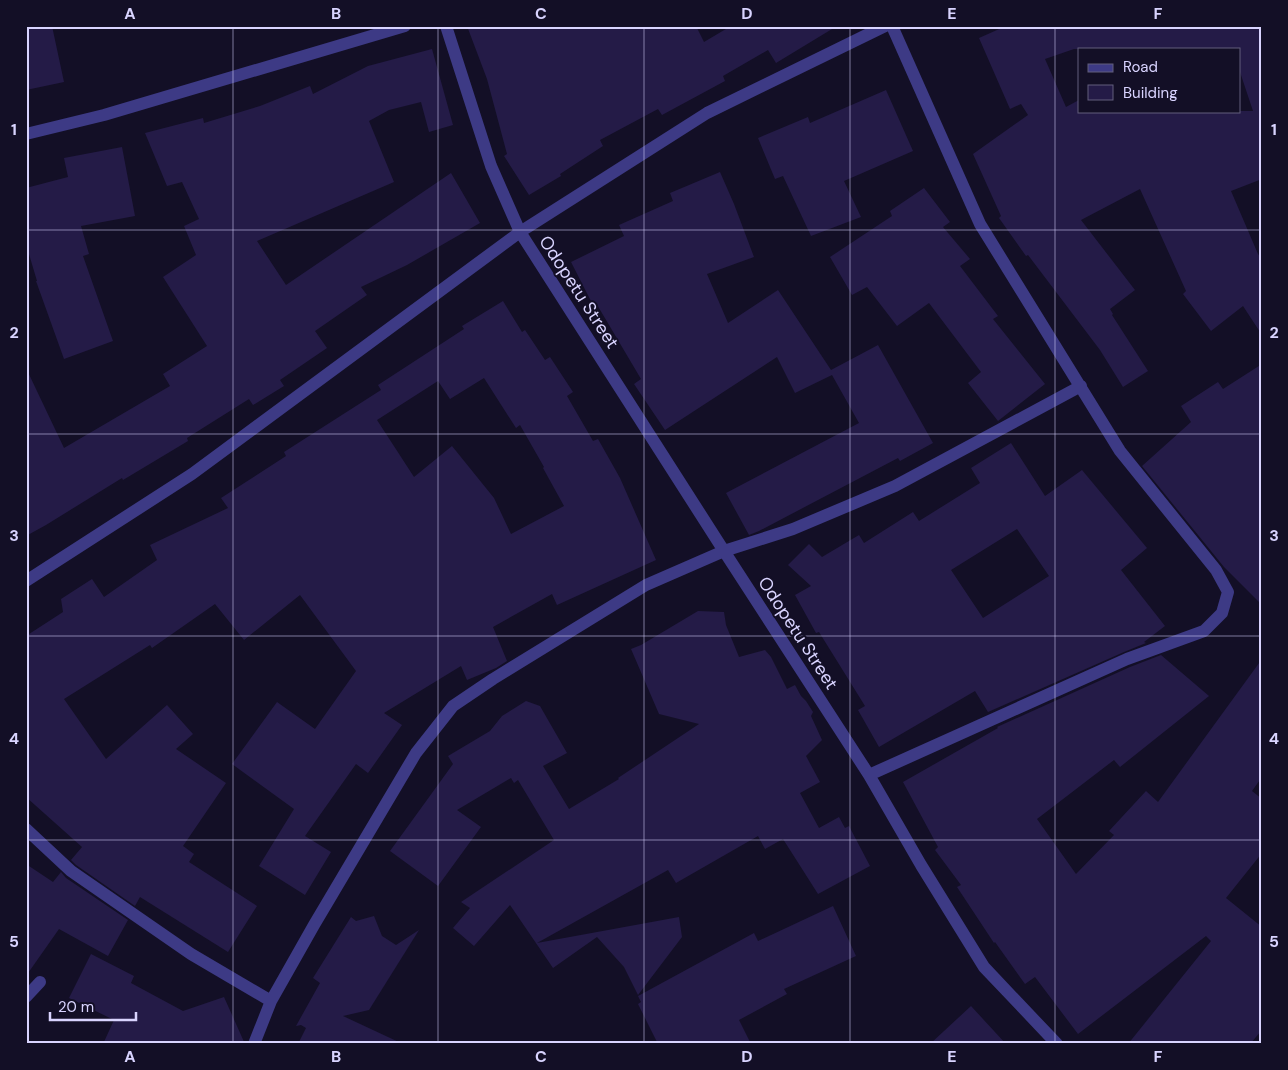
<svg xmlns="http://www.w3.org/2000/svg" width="1288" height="1070" font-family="'DM Sans',sans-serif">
  <rect width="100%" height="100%" fill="#130f26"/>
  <!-- building -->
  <path fill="#241b47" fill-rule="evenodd" d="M 26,26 L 52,26 L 64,82 L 26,90 Z
    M 467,26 L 696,26 L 704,42 L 731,26 L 837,26 L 776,63 L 768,50 L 723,76 L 725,81 L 662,115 L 658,109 L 600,140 L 603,146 L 560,174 L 561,176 L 529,195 L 504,156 L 507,154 L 487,79 Z
    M 1006,26 L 1259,26 L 1262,36 L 1262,179 L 1231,191 L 1258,254 L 1262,259 L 1262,335 L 1243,306 L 1211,331 L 1183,294 L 1186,291 L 1140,189 L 1081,220 L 1135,290 L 1110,309 L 1113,314 L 1112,315 L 1148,371 L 1123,387 L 1100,350 L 1028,255 L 1026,256 L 999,218 L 1001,216 L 973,154 L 1028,115 L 1021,104 L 1010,109 L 979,38 ZM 1074,49 L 1239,49 L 1239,69 L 1253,111 L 1079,111 L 1079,100 L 1066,107 L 1045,59 Z
    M 432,49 L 453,125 L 429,132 L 421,102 L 389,110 L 369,121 L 394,182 L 257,241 L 286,285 L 451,173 L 480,223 L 407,265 L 361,287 L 367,295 L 315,331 L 327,348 L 280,380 L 284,386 L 253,405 L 249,399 L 187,438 L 188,441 L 123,480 L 122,478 L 46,525 L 26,536 L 26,368 L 64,448 L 170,386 L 163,374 L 207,346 L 163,277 L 196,255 L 184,226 L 199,219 L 182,182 L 167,186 L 145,133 L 203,118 L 204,123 L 260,106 L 310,86 L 313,94 L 368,66 Z
    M 886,90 L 913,151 L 844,181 L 861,217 L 811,236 L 783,176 L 775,179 L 758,138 L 808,117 L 810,123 Z
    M 122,147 L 135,216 L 81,226 L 89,254 L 83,256 L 113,341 L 64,359 L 36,281 L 37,281 L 26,244 L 26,188 L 68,177 L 64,158 Z
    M 720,172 L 734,204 L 754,257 L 707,274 L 728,323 L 778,290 L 831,370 L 878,345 L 933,443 L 900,461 L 898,458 L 759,531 L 749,535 L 726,493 L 859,423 L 832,375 L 795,393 L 777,357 L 665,430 L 634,384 L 641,379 L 596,303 L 593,305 L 571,262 L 624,236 L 619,225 L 673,201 L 670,193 Z
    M 924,188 L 950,222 L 943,227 L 970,259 L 960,266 L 998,316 L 993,319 L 1045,384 L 998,421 L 968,383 L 981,372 L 929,303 L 897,326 L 867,287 L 852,295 L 830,257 L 892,216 L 890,211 Z
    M 503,301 L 522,332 L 525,330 L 545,360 L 550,357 L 573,392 L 567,396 L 593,441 L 598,439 L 620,478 L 656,560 L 557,605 L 552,594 L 493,627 L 507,661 L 496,668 L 467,680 L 461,666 L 384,713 L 402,725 L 368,773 L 356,764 L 305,836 L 331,852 L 305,895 L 259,866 L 294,809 L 232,764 L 277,702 L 315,729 L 356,671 L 300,595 L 244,640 L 215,604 L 152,648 L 150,645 L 64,699 L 106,759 L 167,705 L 193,734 L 176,749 L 226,783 L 183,846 L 194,854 L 189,862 L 257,906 L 228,952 L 140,897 L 135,906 L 76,865 L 71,860 L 82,847 L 26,797 L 26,636 L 63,612 L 61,599 L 92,579 L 104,597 L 157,560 L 150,545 L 228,508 L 221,498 L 286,456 L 284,452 L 381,390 L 378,385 L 464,329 L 462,326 ZM 484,378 L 516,428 L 520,425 L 544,467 L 543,468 L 564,506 L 511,534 L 494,498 L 452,446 L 414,477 L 377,420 L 438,381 L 450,399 Z
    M 1262,364 L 1262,605 L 1224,567 L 1142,466 L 1191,422 L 1181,406 L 1218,382 L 1223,389 Z
    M 1011,443 L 1045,496 L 1082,470 L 1147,548 L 1121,570 L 1165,626 L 1144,642 L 1146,643 L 1124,652 L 988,712 L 975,691 L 879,747 L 858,710 L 865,706 L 819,632 L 816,633 L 795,595 L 811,586 L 788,565 L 809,544 L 822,557 L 859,535 L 864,543 L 913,512 L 919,521 L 980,483 L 971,468 ZM 1017,529 L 1049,576 L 983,618 L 951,570 Z
    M 698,611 L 724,612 L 726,625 L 739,657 L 765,650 L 771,657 L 787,689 L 795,685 L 801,696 L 806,701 L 813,712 L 811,716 L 822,740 L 806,756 L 820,782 L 800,793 L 819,828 L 839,817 L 845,828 L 849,826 L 870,866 L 818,894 L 783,839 L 765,849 L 758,836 L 676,883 L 668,870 L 537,943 L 679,917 L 682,937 L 638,995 L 624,967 L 597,937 L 553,968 L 510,905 L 474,946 L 453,928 L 470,908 L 461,902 L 554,840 L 518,780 L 514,783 L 511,778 L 457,810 L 481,827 L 438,886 L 390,851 L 453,764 L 448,756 L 490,731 L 502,716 L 526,701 L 540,706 L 567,753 L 543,766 L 569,809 L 619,779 L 618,778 L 699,724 L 659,714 L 631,649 L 641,645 Z
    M 1161,655 L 1209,696 L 1120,767 L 1114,760 L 1037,819 L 1076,874 L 1114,835 L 1109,831 L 1146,791 L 1158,802 L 1262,659 L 1262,777 L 1252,791 L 1262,799 L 1262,853 L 1226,898 L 1262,927 L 1262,1030 L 1250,1044 L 1128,1044 L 1211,941 L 1206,936 L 1078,1034 L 1035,977 L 1025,984 L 995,942 L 994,943 L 957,887 L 961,885 L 935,850 L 938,847 L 903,782 L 998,728 L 997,727 L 1130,667 Z
    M 26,864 L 53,882 L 61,872 L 66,878 L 128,920 L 108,956 L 59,929 L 26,976 Z
    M 833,906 L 856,956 L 784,989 L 787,994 L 739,1020 L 751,1044 L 658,1044 L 638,1004 L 641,1002 L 638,996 L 754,933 L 758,941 Z
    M 374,916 L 382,936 L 396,945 L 419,930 L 369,1010 L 343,1016 L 403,1044 L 298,1044 L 306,1028 L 301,1025 L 296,1026 L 320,983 L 313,978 L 351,917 L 356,921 Z
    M 91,954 L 134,976 L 131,983 L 183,1011 L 224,997 L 245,1044 L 103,1044 L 114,1020 L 69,998 Z
    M 971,1006 L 1006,1044 L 930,1044 Z"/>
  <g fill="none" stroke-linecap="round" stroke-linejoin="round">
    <!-- minor -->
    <path stroke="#3d3a85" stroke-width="12" d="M 446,26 L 491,166 L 520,232 L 724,551 L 869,775 L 921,865 L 984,967 L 1057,1044
      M 26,134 L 104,115 L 405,26
      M 26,581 L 192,474 L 520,232 L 707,113 L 885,26
      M 869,775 L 1127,659 L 1204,631 L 1222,613 L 1228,592 L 1216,570 L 1120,451 L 980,224 L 892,26
      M 26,829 L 71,871 L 191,954 L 271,1001
      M 26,997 L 40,982
      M 254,1044 L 271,1001 L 314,925 L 416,753 L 453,706 L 493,679 L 646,585 L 724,551 L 793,529 L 895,486 L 1081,386"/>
  </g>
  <!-- grid -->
  <path fill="none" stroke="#d9d4ff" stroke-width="1" stroke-opacity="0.55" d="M 233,26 L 233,1044M 438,26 L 438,1044M 644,26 L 644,1044M 850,26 L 850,1044M 1055,26 L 1055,1044M 26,230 L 1262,230M 26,434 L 1262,434M 26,636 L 1262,636M 26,840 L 1262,840"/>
  <g text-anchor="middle" stroke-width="4" stroke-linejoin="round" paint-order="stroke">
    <!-- street labels -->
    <g font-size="18" fill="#d9d4ff" stroke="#130f26">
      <text transform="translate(579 292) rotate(57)" y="6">Odopetu Street</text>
      <text transform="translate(798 633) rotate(57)" y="6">Odopetu Street</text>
    </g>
  </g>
  <!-- border -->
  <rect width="1288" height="1070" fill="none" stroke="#130f26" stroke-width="55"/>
  <!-- legend -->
  <rect x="1078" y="48" width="162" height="65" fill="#130f26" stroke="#625e7d"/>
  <rect x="1088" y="64" width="25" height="8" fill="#3d3a85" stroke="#625e7d"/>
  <text x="1123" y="72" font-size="15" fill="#d9d4ff">Road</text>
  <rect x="1088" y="85" width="25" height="15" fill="#241b47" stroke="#625e7d"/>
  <text x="1123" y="98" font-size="15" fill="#d9d4ff">Building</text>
  <!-- scale -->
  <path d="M50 1012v8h86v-8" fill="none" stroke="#d9d4ff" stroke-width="2.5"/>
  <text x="58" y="1012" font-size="15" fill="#d9d4ff" stroke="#130f26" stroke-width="4" paint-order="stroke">20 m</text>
  <rect x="28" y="28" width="1232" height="1014" fill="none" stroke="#d9d4ff" stroke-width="2"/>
  <g font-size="16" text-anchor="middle" font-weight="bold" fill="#d9d4ff">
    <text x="130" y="19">A</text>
    <text x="336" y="19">B</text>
    <text x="541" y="19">C</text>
    <text x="747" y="19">D</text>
    <text x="952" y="19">E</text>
    <text x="1158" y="19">F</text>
    <text x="14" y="135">1</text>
    <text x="1274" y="135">1</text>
    <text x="14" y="338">2</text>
    <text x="1274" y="338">2</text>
    <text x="14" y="541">3</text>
    <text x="1274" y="541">3</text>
    <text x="14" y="744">4</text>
    <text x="1274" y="744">4</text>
    <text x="14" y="947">5</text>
    <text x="1274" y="947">5</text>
    <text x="130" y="1062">A</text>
    <text x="336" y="1062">B</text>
    <text x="541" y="1062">C</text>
    <text x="747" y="1062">D</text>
    <text x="952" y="1062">E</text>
    <text x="1158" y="1062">F</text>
  </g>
</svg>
